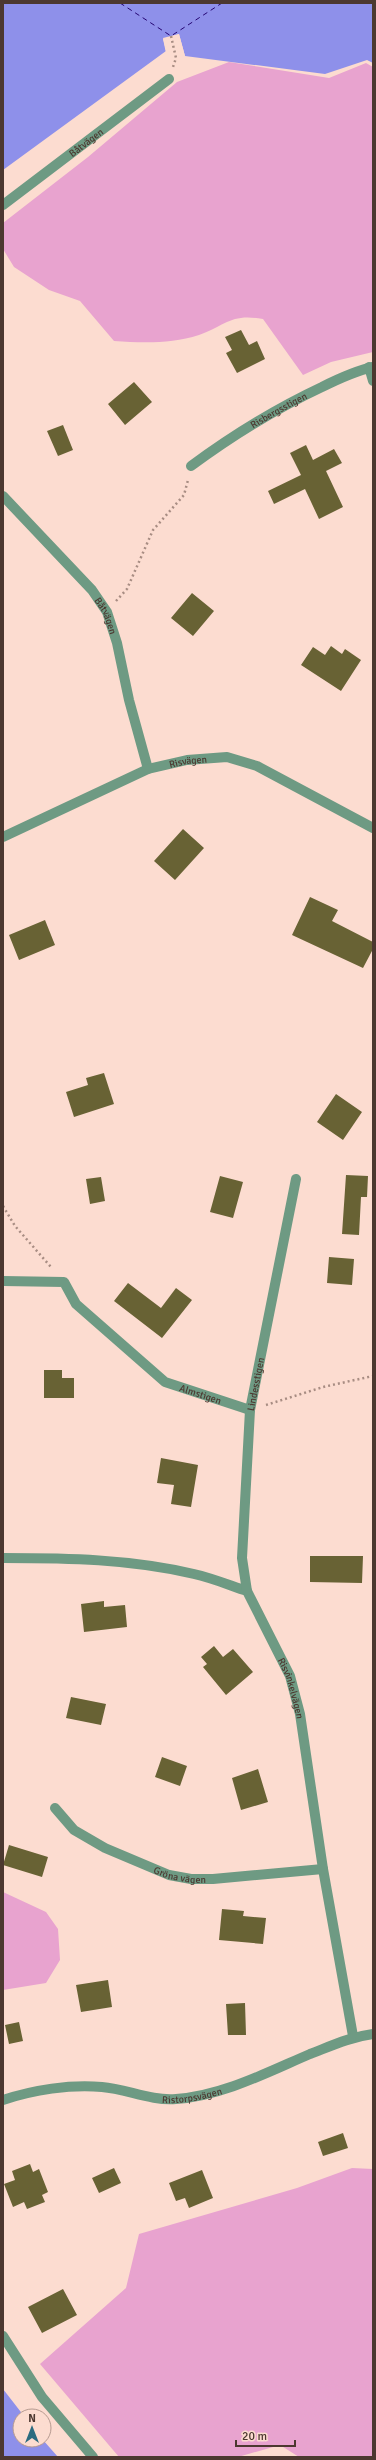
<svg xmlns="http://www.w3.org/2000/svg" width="376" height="2460" font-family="Signika,sans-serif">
  <rect width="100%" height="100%" fill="#fcdcd0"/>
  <!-- green -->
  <path fill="#e8a3cf" d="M 229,62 L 329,78 L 366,63 L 373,67 L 373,352 L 331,362 L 303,375 L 263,319 C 231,313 226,325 199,335 C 171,344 143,343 114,341 L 80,301 L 49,290 L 14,267 L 3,249 L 3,223 L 88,157 L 177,82 Z
    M 3,1892 L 46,1912 L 58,1929 L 60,1960 L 46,1983 L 3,1990 Z
    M 352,2168 L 373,2169 L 373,2457 L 299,2457 L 280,2445 L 238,2457 L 119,2457 L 40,2364 L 126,2288 L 139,2234 L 297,2188 Z"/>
  <!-- water -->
  <path fill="#8e90ea" d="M 3,3 L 373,3 L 373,63 L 367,60 L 325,74 L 185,56 L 179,34 L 163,38 L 166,51 L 3,170 Z
    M 3,2389 L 24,2416 L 20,2416 L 20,2440 L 43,2440 L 58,2457 L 3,2457 Z"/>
  <!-- pier -->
  <path fill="#fcdcd0" d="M 179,34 L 185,56 L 183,56 L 178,37 L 165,40 L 168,51 L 166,53 L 163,39 Z"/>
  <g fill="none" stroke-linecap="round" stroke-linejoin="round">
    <!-- ferry -->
    <path stroke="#250673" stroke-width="1" stroke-dasharray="5 4" stroke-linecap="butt" d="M 120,3 L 171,36 L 222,3"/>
  </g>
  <!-- building -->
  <path fill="#686234" d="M 241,330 L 249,345 L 257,341 L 265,359 L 237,373 L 226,353 L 232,350 L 225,337 Z
    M 134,382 L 152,402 L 125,425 L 108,404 Z
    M 63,425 L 73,450 L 58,456 L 47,431 Z
    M 306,445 L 313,460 L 334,449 L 342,463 L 326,471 L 343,507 L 319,519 L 305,489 L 274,504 L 268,491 L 301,475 L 290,453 Z
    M 192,593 L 214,611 L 193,636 L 171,618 Z
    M 331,646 L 342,654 L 345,649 L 361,660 L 341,691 L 301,665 L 313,647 L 325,655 Z
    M 183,829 L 204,848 L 175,880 L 154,861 Z
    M 310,897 L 338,910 L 332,921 L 373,942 L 373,949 L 363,968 L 292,935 Z
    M 45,920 L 55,945 L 19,960 L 9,935 Z
    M 104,1073 L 114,1104 L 74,1117 L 66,1092 L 88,1085 L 86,1078 Z
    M 336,1094 L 362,1112 L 343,1140 L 317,1122 Z
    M 346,1175 L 368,1176 L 367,1197 L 361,1197 L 359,1235 L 342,1234 Z
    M 220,1176 L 243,1182 L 233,1218 L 210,1212 Z
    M 101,1177 L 105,1201 L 90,1204 L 86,1179 Z
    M 329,1257 L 354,1259 L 352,1285 L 327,1283 Z
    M 128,1283 L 161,1308 L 176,1288 L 192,1300 L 162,1338 L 114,1301 Z
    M 44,1370 L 62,1370 L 62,1378 L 74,1378 L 74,1398 L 44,1398 Z
    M 161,1458 L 198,1465 L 191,1507 L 171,1504 L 174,1485 L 157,1483 Z
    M 310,1556 L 363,1556 L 362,1583 L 310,1582 Z
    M 104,1601 L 104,1607 L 125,1605 L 127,1627 L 84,1632 L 81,1604 Z
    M 214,1646 L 223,1657 L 233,1649 L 253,1672 L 226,1695 L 203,1667 L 207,1664 L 201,1657 Z
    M 71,1697 L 106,1704 L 101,1725 L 66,1718 Z
    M 162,1757 L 187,1766 L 180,1786 L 155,1777 Z
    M 258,1769 L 268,1802 L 241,1810 L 232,1778 Z
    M 9,1845 L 48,1857 L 42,1877 L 3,1865 Z
    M 222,1909 L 244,1911 L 243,1916 L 266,1918 L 263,1944 L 219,1940 Z
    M 108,1980 L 112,2007 L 81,2012 L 76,1985 Z
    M 245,2003 L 246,2035 L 228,2035 L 226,2004 Z
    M 19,2022 L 23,2041 L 9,2044 L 5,2025 Z
    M 343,2133 L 348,2148 L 323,2156 L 318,2142 Z
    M 30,2164 L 33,2172 L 39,2169 L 48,2192 L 42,2195 L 45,2202 L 27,2209 L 24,2202 L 13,2207 L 4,2184 L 15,2180 L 12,2171 Z
    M 114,2168 L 121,2183 L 99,2193 L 92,2178 Z
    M 202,2170 L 213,2198 L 189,2208 L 185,2198 L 176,2201 L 169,2183 Z
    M 63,2289 L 77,2315 L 42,2333 L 28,2307 Z"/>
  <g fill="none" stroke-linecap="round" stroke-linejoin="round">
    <!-- path -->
    <path stroke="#a88d83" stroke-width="2.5" stroke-dasharray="2 3" stroke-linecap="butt" d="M 171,36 L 176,58 L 173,67
      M 116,601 L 127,589 L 153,530 L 184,495 L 188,480
      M 3,1206 L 15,1226 L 51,1267
      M 266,1405 L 323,1387 L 373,1376"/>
    <!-- minor -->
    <g stroke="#6e9a83" stroke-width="10">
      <path id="s1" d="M 3,205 L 169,79"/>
      <path d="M 369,367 L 373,381"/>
      <path id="s2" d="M 191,466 C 233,435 275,409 322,387 C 338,379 355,371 373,367"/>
      <path id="s3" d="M 3,496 L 92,590 L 107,612 L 117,643 L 129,700 L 148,769"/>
      <path id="s4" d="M 3,837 L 148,769 L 187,760 L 227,757 L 257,766 L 373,828"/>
      <path id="s5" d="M 3,1281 L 64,1282 L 76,1304 L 165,1382 L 250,1410"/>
      <path id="s6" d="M 3,1558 C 67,1558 131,1559 194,1574 C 212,1578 229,1585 247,1591 L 290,1676 L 300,1714 L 323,1869 L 353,2036"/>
      <path id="s7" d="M 247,1591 L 242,1558 L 250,1410 L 296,1179"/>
      <path id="s8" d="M 55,1808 L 74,1830 L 105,1848 L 169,1875 L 191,1879 L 213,1879 L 323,1869"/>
      <path id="s9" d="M 3,2100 C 33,2090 70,2084 102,2087 C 127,2089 150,2101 176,2099 C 222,2096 268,2072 310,2054 C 331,2046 350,2037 373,2034"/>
      <path d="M 3,2336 L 42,2397 L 93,2457"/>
    </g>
  </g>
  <g text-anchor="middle" stroke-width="4" stroke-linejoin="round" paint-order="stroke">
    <!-- street labels -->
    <g font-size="10" fill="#4c3830" stroke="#fcdcd0">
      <text dy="4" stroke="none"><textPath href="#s1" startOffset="104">Båtvägen</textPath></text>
      <text dy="4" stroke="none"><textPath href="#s2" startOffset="104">Risbergsstigen</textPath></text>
      <text dy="4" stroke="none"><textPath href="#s3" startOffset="159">Båtvägen</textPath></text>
      <text dy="4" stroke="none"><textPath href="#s4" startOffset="201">Risvägen</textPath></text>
      <text dy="4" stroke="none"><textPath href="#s7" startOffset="208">Lindesstigen</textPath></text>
      <text dy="4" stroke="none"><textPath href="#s5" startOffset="242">Almstigen</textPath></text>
      <text dy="4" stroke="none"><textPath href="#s6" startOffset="355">Risvinkelvägen</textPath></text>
      <text dy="4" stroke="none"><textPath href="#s8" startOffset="145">Gröna vägen</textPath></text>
      <text dy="4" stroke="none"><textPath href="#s9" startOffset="192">Ristorpsvägen</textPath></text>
    </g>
  </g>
  <!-- border -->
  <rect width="376" height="2460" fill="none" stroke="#4c3830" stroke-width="8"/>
  <!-- north arrow -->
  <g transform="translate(32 2428)"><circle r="19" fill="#fcdcd0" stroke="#b69a90"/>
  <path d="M0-3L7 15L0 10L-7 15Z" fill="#2b6b7f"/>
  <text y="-6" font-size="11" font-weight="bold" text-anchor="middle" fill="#4c3830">N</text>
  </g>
  <!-- scale -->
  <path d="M236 2440v6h59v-6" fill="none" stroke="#4c3830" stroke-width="2"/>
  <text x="242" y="2440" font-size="12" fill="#4c3830" stroke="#fcdcd0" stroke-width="3" paint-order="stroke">20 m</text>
</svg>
